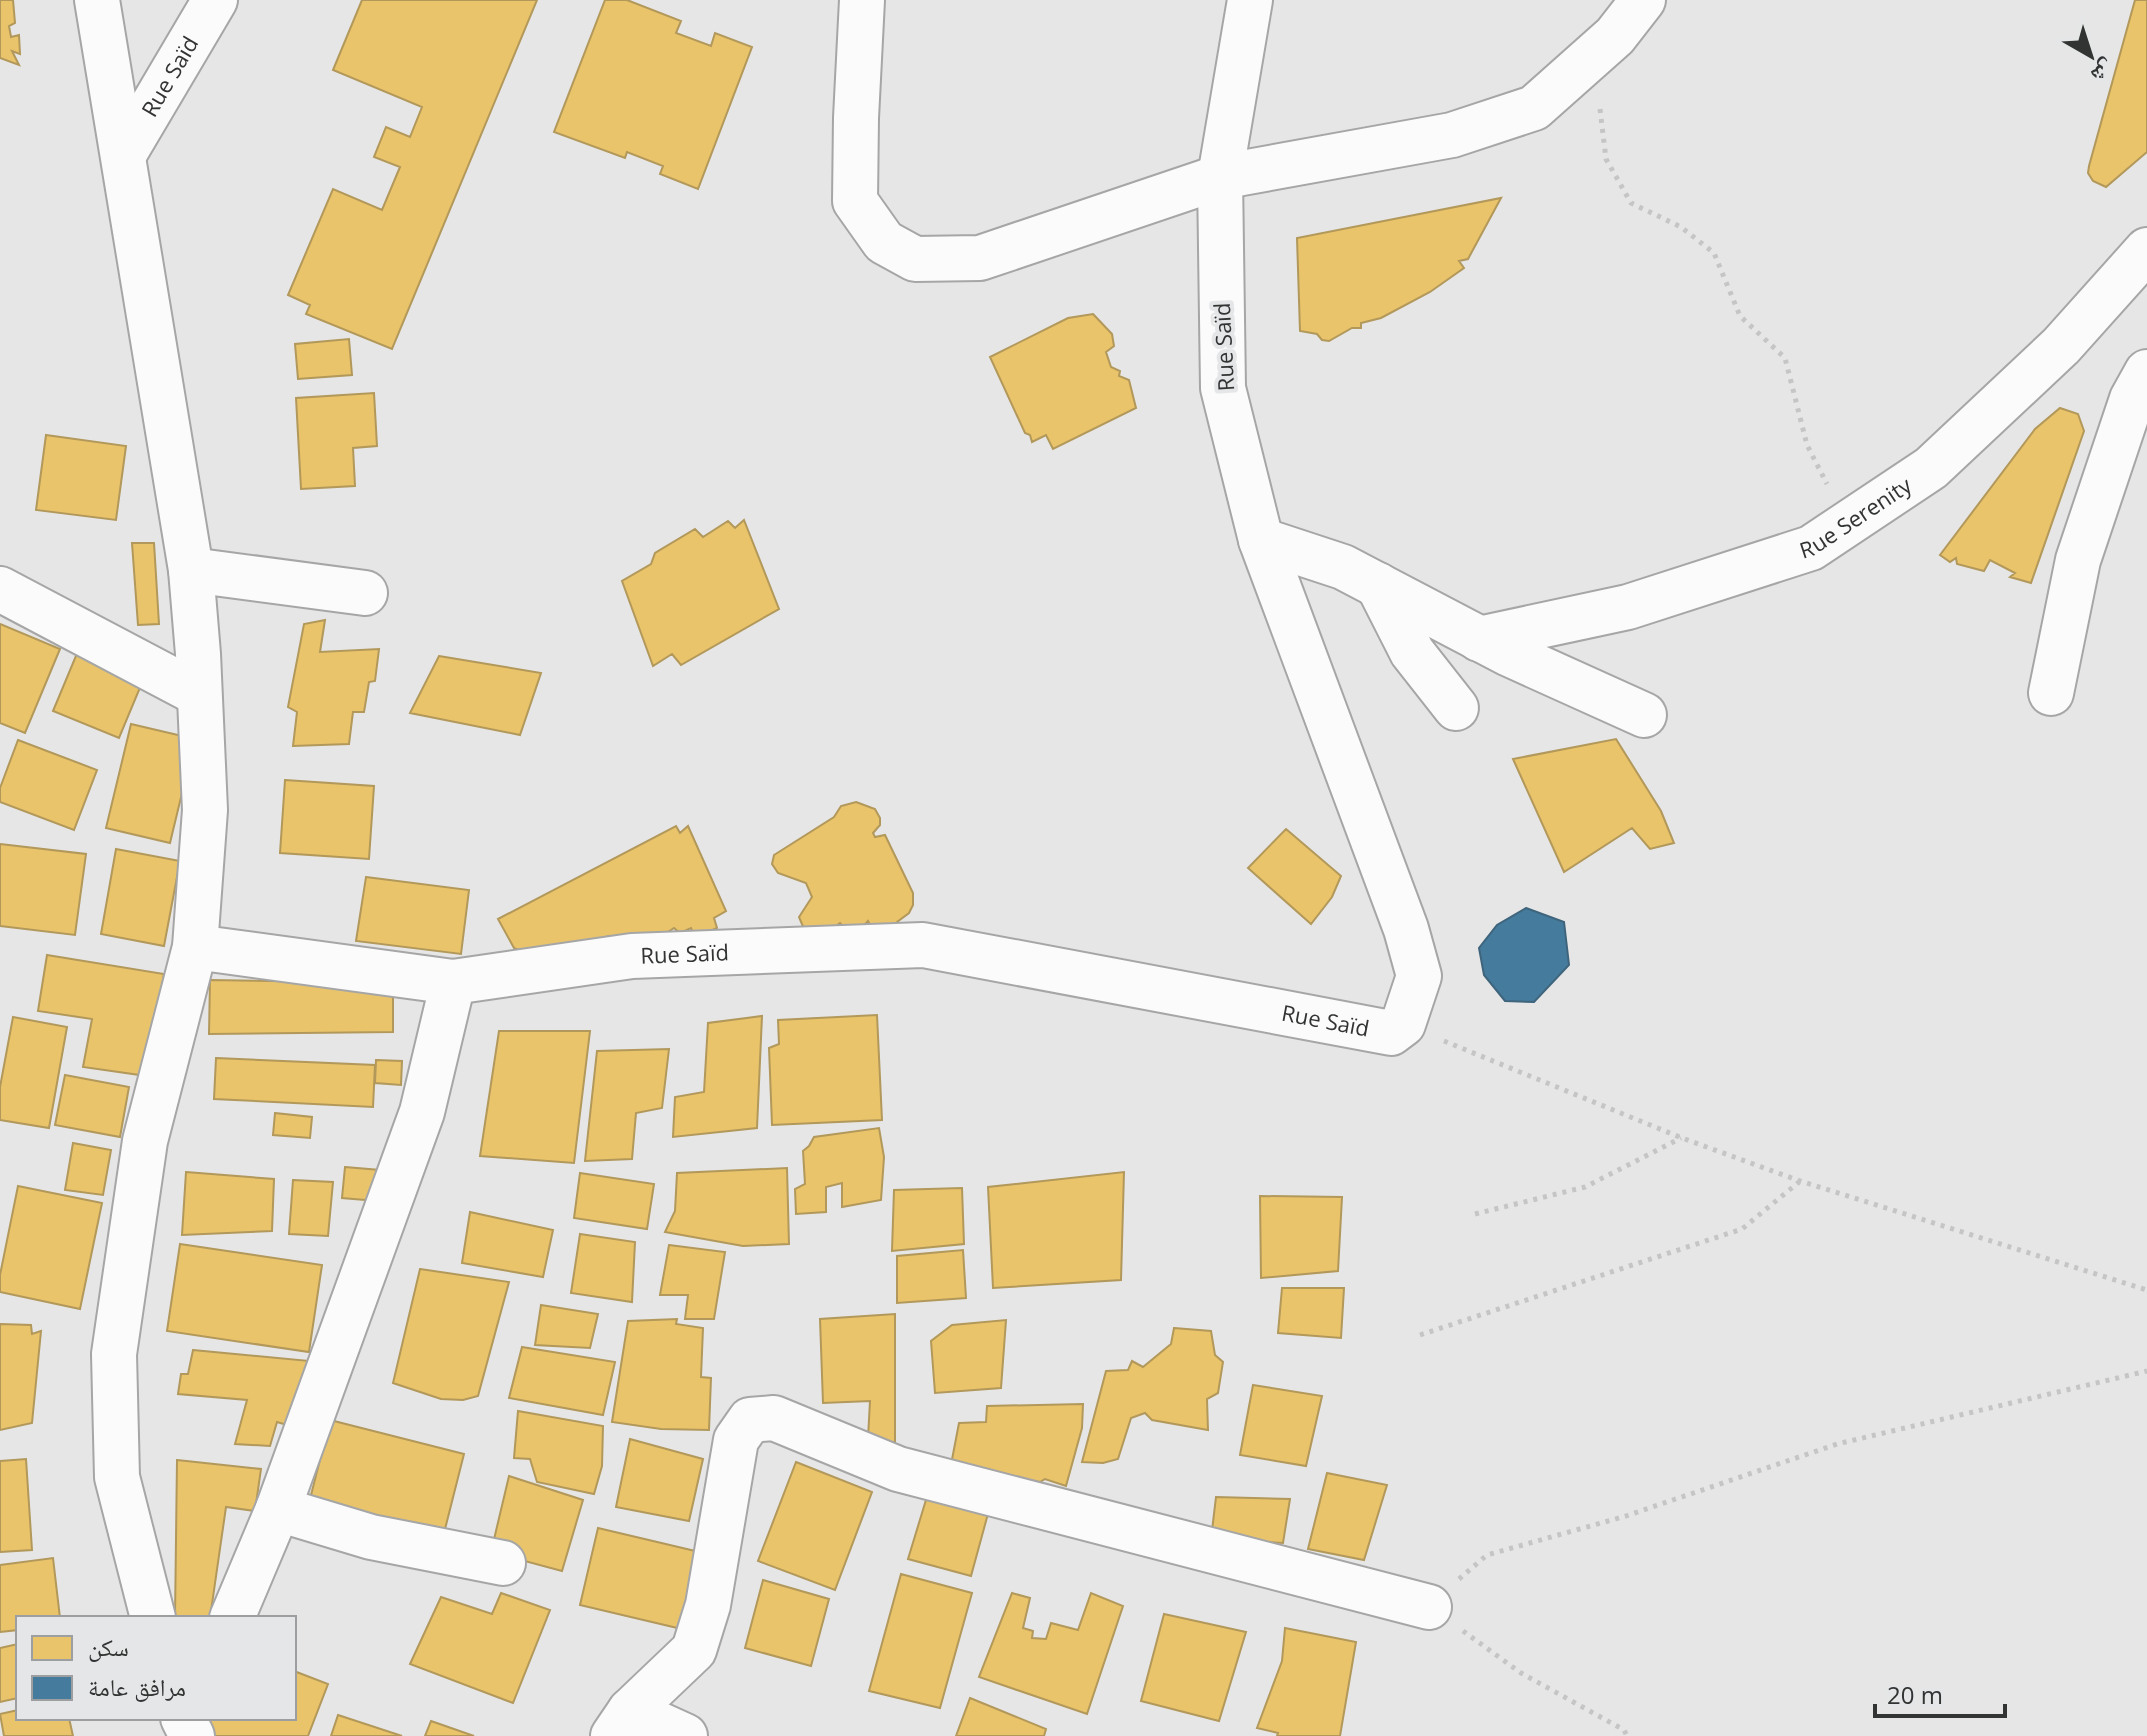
<svg xmlns="http://www.w3.org/2000/svg" width="2147" height="1736" font-family="'Open Sans','Noto Naskh Arabic',sans-serif">
  <rect width="100%" height="100%" fill="#e6e6e6"/>
  <!-- homes -->
  <path fill="#e9c46a" stroke="#b2985a" stroke-width="2" d="M 0,0 L 13,0 L 15,23 L 9,26 L 11,37 L 19,35 L 20,54 L 12,51 L 19,65 L 0,58 Z
    M 362,0 L 537,0 L 392,349 L 306,314 L 310,305 L 288,295 L 333,189 L 382,210 L 400,167 L 374,157 L 386,127 L 410,137 L 422,107 L 333,70 Z
    M 605,0 L 627,0 L 681,21 L 676,33 L 711,46 L 715,33 L 752,47 L 698,189 L 660,174 L 663,166 L 627,152 L 625,158 L 554,132 Z
    M 2135,0 L 2147,0 L 2147,152 L 2106,187 L 2093,181 L 2088,173 L 2089,166 Z
    M 1501,198 L 1468,259 L 1459,261 L 1464,268 L 1430,292 L 1381,318 L 1361,323 L 1361,328 L 1352,328 L 1329,341 L 1322,340 L 1317,334 L 1300,331 L 1297,238 Z
    M 1093,314 L 1112,334 L 1114,346 L 1106,352 L 1111,367 L 1120,371 L 1119,376 L 1129,380 L 1136,408 L 1053,449 L 1046,435 L 1032,442 L 1030,435 L 1025,433 L 990,357 L 1068,318 Z
    M 349,339 L 352,375 L 298,379 L 295,344 Z
    M 374,393 L 377,446 L 353,448 L 355,486 L 301,489 L 296,398 Z
    M 2060,408 L 2078,414 L 2084,431 L 2031,583 L 2010,577 L 2015,573 L 1990,560 L 1984,571 L 1957,564 L 1956,558 L 1950,562 L 1940,555 L 2035,429 Z
    M 46,435 L 126,446 L 116,520 L 36,510 Z
    M 744,520 L 779,609 L 681,665 L 672,654 L 653,666 L 622,581 L 651,564 L 655,553 L 695,529 L 703,537 L 728,521 L 735,528 Z
    M 132,543 L 154,543 L 159,624 L 138,625 Z
    M 325,620 L 320,652 L 379,649 L 375,681 L 369,682 L 364,712 L 353,712 L 349,744 L 293,746 L 297,712 L 288,707 L 304,624 Z
    M 0,624 L 60,649 L 25,733 L 0,723 Z
    M 78,651 L 144,678 L 119,738 L 53,711 Z
    M 439,656 L 541,673 L 520,735 L 410,713 Z
    M 131,724 L 195,739 L 170,843 L 106,828 Z
    M 1616,739 L 1661,811 L 1674,843 L 1650,849 L 1632,828 L 1564,872 L 1513,759 Z
    M 18,740 L 97,770 L 74,830 L 0,802 L 0,788 Z
    M 285,780 L 374,786 L 369,859 L 280,853 Z
    M 856,802 L 875,809 L 880,818 L 880,825 L 873,833 L 875,837 L 885,835 L 913,893 L 913,905 L 909,913 L 885,931 L 872,928 L 868,921 L 860,930 L 850,933 L 840,923 L 822,936 L 804,929 L 799,917 L 812,897 L 806,883 L 778,873 L 772,864 L 774,855 L 834,817 L 841,806 Z
    M 676,826 L 680,833 L 688,826 L 726,911 L 714,918 L 717,928 L 695,938 L 691,928 L 680,933 L 674,928 L 653,942 L 633,934 L 618,945 L 608,936 L 589,949 L 526,954 L 514,948 L 498,919 Z
    M 1286,829 L 1341,876 L 1332,897 L 1311,924 L 1248,868 Z
    M 0,844 L 86,854 L 75,935 L 0,926 Z
    M 116,849 L 180,861 L 164,946 L 101,934 Z
    M 366,877 L 469,890 L 461,954 L 356,941 Z
    M 47,955 L 164,974 L 147,1076 L 83,1067 L 92,1019 L 38,1011 Z
    M 210,980 L 393,983 L 393,1032 L 209,1034 Z
    M 877,1015 L 882,1120 L 772,1125 L 769,1048 L 779,1044 L 778,1020 Z
    M 762,1016 L 757,1128 L 673,1137 L 675,1097 L 704,1092 L 708,1023 Z
    M 13,1017 L 67,1027 L 49,1128 L 0,1120 L 0,1087 Z
    M 499,1031 L 590,1031 L 574,1163 L 480,1156 Z
    M 669,1049 L 662,1108 L 636,1113 L 632,1159 L 585,1161 L 597,1051 Z
    M 216,1058 L 375,1065 L 373,1107 L 214,1099 Z
    M 376,1060 L 402,1061 L 401,1085 L 375,1083 Z
    M 65,1075 L 129,1087 L 120,1137 L 55,1125 Z
    M 275,1113 L 312,1117 L 310,1138 L 273,1135 Z
    M 879,1128 L 884,1157 L 881,1200 L 842,1207 L 842,1183 L 826,1187 L 826,1212 L 796,1214 L 795,1189 L 805,1184 L 803,1151 L 809,1146 L 814,1137 Z
    M 73,1143 L 111,1150 L 103,1195 L 65,1190 Z
    M 345,1167 L 380,1170 L 377,1201 L 342,1198 Z
    M 787,1168 L 789,1244 L 743,1246 L 665,1232 L 675,1211 L 677,1173 Z
    M 186,1172 L 274,1179 L 272,1231 L 182,1235 Z
    M 1124,1172 L 1121,1280 L 993,1288 L 988,1187 Z
    M 580,1173 L 654,1184 L 647,1229 L 574,1218 Z
    M 293,1180 L 333,1182 L 328,1236 L 289,1234 Z
    M 18,1186 L 102,1203 L 80,1309 L 0,1292 L 0,1275 Z
    M 962,1188 L 964,1244 L 892,1251 L 894,1190 Z
    M 1260,1196 L 1342,1197 L 1338,1271 L 1261,1278 Z
    M 470,1212 L 553,1230 L 543,1277 L 462,1263 Z
    M 580,1234 L 635,1242 L 632,1302 L 571,1293 Z
    M 180,1244 L 322,1265 L 309,1352 L 167,1331 Z
    M 669,1245 L 725,1252 L 714,1319 L 685,1319 L 688,1295 L 660,1295 Z
    M 963,1250 L 966,1298 L 897,1303 L 897,1256 Z
    M 420,1269 L 509,1282 L 478,1396 L 463,1400 L 441,1399 L 393,1383 Z
    M 1282,1288 L 1344,1288 L 1341,1338 L 1278,1333 Z
    M 541,1305 L 598,1314 L 590,1348 L 535,1345 Z
    M 895,1314 L 895,1442 L 875,1443 L 868,1438 L 870,1401 L 823,1403 L 820,1319 Z
    M 677,1319 L 676,1324 L 703,1328 L 701,1377 L 711,1378 L 709,1430 L 661,1429 L 612,1422 L 628,1321 Z
    M 1006,1320 L 1001,1388 L 935,1393 L 931,1341 L 952,1325 Z
    M 0,1324 L 31,1325 L 32,1334 L 41,1331 L 32,1423 L 0,1430 Z
    M 1174,1328 L 1211,1331 L 1215,1355 L 1223,1362 L 1218,1393 L 1207,1399 L 1208,1430 L 1152,1420 L 1145,1413 L 1131,1418 L 1118,1459 L 1103,1463 L 1082,1462 L 1106,1371 L 1128,1370 L 1132,1361 L 1143,1367 L 1171,1344 Z
    M 522,1347 L 615,1362 L 603,1415 L 509,1398 Z
    M 193,1350 L 310,1361 L 287,1425 L 277,1422 L 270,1446 L 235,1444 L 247,1400 L 178,1394 L 181,1374 L 188,1374 Z
    M 1253,1385 L 1322,1396 L 1306,1466 L 1240,1455 Z
    M 1083,1404 L 1082,1428 L 1066,1486 L 1045,1479 L 1040,1482 L 950,1470 L 959,1423 L 986,1422 L 987,1406 Z
    M 518,1411 L 603,1426 L 602,1466 L 594,1494 L 537,1482 L 530,1459 L 514,1458 Z
    M 330,1420 L 464,1454 L 442,1541 L 308,1507 Z
    M 630,1439 L 703,1459 L 689,1521 L 616,1507 Z
    M 26,1459 L 32,1550 L 0,1552 L 0,1461 Z
    M 177,1460 L 261,1469 L 255,1511 L 226,1507 L 210,1618 L 175,1618 Z
    M 796,1462 L 872,1492 L 835,1590 L 758,1561 Z
    M 1327,1473 L 1387,1485 L 1364,1560 L 1308,1549 Z
    M 509,1476 L 583,1500 L 562,1571 L 491,1552 Z
    M 929,1490 L 989,1510 L 971,1576 L 908,1559 Z
    M 1216,1497 L 1290,1499 L 1283,1543 L 1211,1539 Z
    M 598,1528 L 708,1554 L 690,1631 L 580,1605 Z
    M 53,1558 L 60,1618 L 18,1618 L 18,1630 L 0,1632 L 0,1565 Z
    M 901,1574 L 972,1593 L 940,1708 L 869,1691 Z
    M 763,1580 L 829,1599 L 811,1666 L 745,1648 Z
    M 501,1593 L 550,1610 L 513,1703 L 410,1664 L 441,1597 L 492,1614 Z
    M 1012,1593 L 1030,1598 L 1023,1628 L 1033,1631 L 1032,1638 L 1046,1639 L 1051,1623 L 1078,1630 L 1091,1593 L 1123,1606 L 1087,1714 L 979,1677 Z
    M 1164,1614 L 1246,1632 L 1219,1721 L 1141,1701 Z
    M 1285,1628 L 1356,1642 L 1340,1736 L 1277,1736 L 1278,1733 L 1257,1728 L 1282,1661 Z
    M 18,1644 L 18,1698 L 0,1702 L 0,1648 Z
    M 294,1671 L 328,1684 L 308,1736 L 201,1736 L 206,1718 L 294,1718 Z
    M 970,1698 L 1046,1729 L 1044,1736 L 956,1736 Z
    M 18,1710 L 18,1718 L 69,1718 L 73,1736 L 4,1736 L 0,1714 Z
    M 338,1715 L 402,1736 L 331,1736 Z
    M 431,1721 L 474,1736 L 425,1736 Z"/>
  <!-- public -->
  <path fill="#457b9d" stroke="#3f657d" stroke-width="2" d="M 1526,908 L 1564,922 L 1569,965 L 1534,1002 L 1505,1001 L 1484,975 L 1479,948 L 1497,925 Z"/>
  <g fill="none" stroke-linecap="round" stroke-linejoin="round">
    <!-- minor casing -->
    <g stroke="#a6a6a6" stroke-width="48">
      <g id="minor">
        <path d="M 97,0 L 191,570 L 198,654 L 205,810 L 195,947 L 145,1141 L 114,1354 L 117,1477 L 153,1618"/>
        <path d="M 862,0 L 856,118 L 855,201 L 884,242 L 915,259 L 980,258 L 1220,177 L 1452,135 L 1534,108 L 1615,36 L 1643,0"/>
        <path id="s1" d="M 124,154 L 215,0"/>
        <path d="M 1261,540 L 1343,567 L 1509,654 L 1644,715"/>
        <path d="M 191,570 L 365,593"/>
        <path d="M 1378,585 L 1412,652 L 1456,708"/>
        <path d="M 0,589 L 199,694"/>
        <path id="s2" d="M 1479,639 L 1628,607 L 1811,548 L 1931,468 L 2061,346 L 2147,250"/>
        <path d="M 2051,693 L 2078,560 L 2132,399 L 2147,372"/>
        <path id="s3" d="M 195,947 L 453,982 L 632,956 L 923,945 L 1391,1033 L 1403,1024 L 1419,976 L 1406,929 L 1261,540 L 1223,388 L 1220,177 L 1250,0"/>
        <path d="M 278,1509 L 371,1537 L 503,1563"/>
        <path d="M 232,1618 L 278,1509 L 422,1112 L 453,982"/>
        <path d="M 630,1711 L 685,1736"/>
        <path d="M 183,1718 L 192,1736"/>
        <path d="M 613,1736 L 630,1711 L 694,1650 L 708,1605 L 736,1440 L 750,1420 L 774,1418 L 898,1469 L 1429,1607"/>
      </g>
    </g>
    <!-- path -->
    <path stroke="#c5c5c6" stroke-width="5" stroke-dasharray="4 6" stroke-linecap="butt" d="M 1600,109 L 1606,159 L 1631,203 L 1681,227 L 1714,253 L 1740,316 L 1785,358 L 1807,445 L 1827,484
      M 1444,1041 L 1682,1138 L 1800,1181 L 2147,1290
      M 1475,1214 L 1585,1187 L 1681,1138
      M 1420,1335 L 1742,1229 L 1799,1182
      M 1459,1579 L 1487,1555 L 1626,1516 L 1837,1444 L 2147,1371
      M 1463,1631 L 1521,1673 L 1624,1730 L 1627,1736"/>
    <!-- minor -->
    <use href="#minor" stroke="#fbfbfb" stroke-width="44"/>
  </g>
  <g text-anchor="middle" stroke-width="8" stroke-linejoin="round" paint-order="stroke">
    <!-- street labels -->
    <g font-size="22" fill="#323333" stroke="#e5e6e7">
      <text dy="8" stroke="none"><textPath href="#s1" startOffset="90">Rue Saïd</textPath></text>
      <text transform="translate(1224 347) rotate(-93)" y="8">Rue Saïd</text>
      <text dy="8" stroke="none"><textPath href="#s2" startOffset="398">Rue Serenity</textPath></text>
      <text dy="8" stroke="none"><textPath href="#s3" startOffset="494">Rue Saïd</textPath></text>
      <text dy="8" stroke="none"><textPath href="#s3" startOffset="1142">Rue Saïd</textPath></text>
    </g>
  </g>
  <!-- legend -->
  <rect x="16" y="1616" width="280" height="104" fill="#e5e6e7" stroke="#9d9e9f" stroke-width="2"/>
  <rect x="32" y="1636" width="40" height="24" fill="#e9c46a" stroke="#9d9e9f" stroke-width="2"/>
  <text x="88" y="1656" font-size="24" fill="#323333">سكن</text>
  <rect x="32" y="1676" width="40" height="24" fill="#457b9d" stroke="#9d9e9f" stroke-width="2"/>
  <text x="88" y="1696" font-size="24" fill="#323333">مرافق عامة</text>
  <!-- north arrow -->
  <g transform="translate(2091 56) rotate(141)" stroke="#e5e6e7" stroke-width="6" paint-order="stroke">
  <path d="M0-6L14 30L0 20L-14 30Z" fill="#323333"/>
  <text y="-12" font-size="22" font-weight="bold" text-anchor="middle" fill="#323333">ش</text>
  </g>
  <!-- scale -->
  <path d="M1875 1704v12h130v-12" fill="none" stroke="#323333" stroke-width="4"/>
  <text x="1887" y="1704" font-size="24" fill="#323333" stroke="#e5e6e7" stroke-width="6" paint-order="stroke">20 m</text>
</svg>
